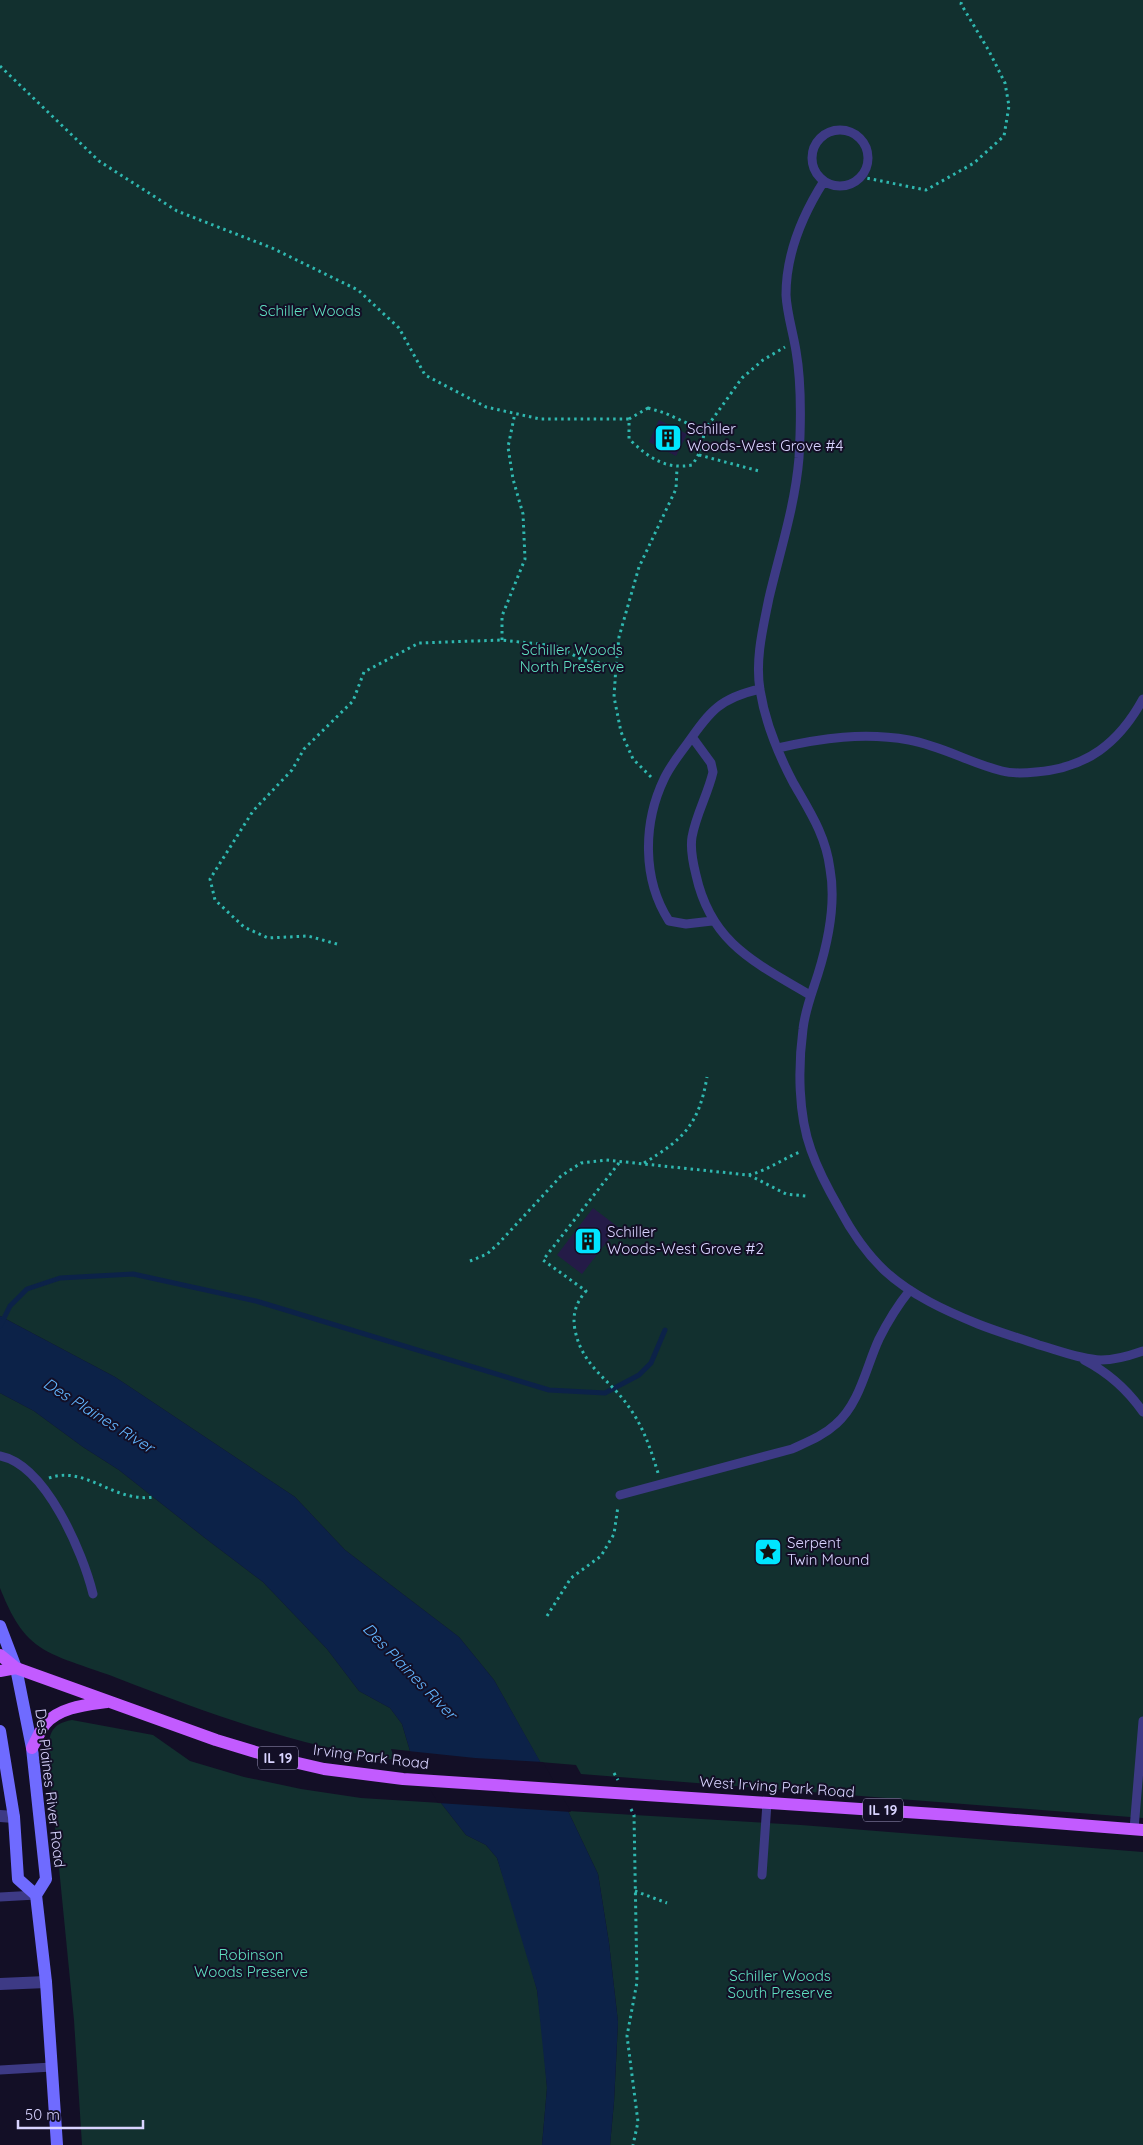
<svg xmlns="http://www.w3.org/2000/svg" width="1143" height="2145" font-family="Quicksand,sans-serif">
  <rect width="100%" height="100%" fill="#130f26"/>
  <!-- green -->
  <path fill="#12302f" d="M 0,0 L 1143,0 L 1143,1818 L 581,1774 L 576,1765 L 540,1762 L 494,1680 L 459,1637 L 345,1550 L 295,1497 L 115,1377 L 0,1316 Z
    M 0,1393 L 34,1411 L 83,1447 L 119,1470 L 205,1538 L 263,1582 L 327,1649 L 359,1691 L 390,1708 L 402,1724 L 410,1751 L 391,1749 L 395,1760 C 298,1747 208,1713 117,1678 C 95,1669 59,1660 40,1647 C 19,1633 9,1610 0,1588 Z
    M 72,1720 L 153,1735 L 190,1761 L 244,1777 L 301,1789 L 361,1798 L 441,1803 L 466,1835 L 486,1845 L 497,1858 L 523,1938 L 537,1990 L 543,2038 L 547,2088 L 542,2145 L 82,2145 L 74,2020 L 48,1756 C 49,1736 49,1724 72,1720 Z
    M 568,1811 L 801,1825 L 1143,1852 L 1143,2145 L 610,2145 L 614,2102 L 618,2022 L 609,1943 L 598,1874 Z"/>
  <!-- water -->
  <path fill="#0c2248" d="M 0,1316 L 115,1377 L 295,1497 L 345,1550 L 459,1637 L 494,1680 L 568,1811 L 598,1874 L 609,1943 L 618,2022 L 614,2102 L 610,2145 L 542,2145 L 547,2088 L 537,1990 L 497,1858 L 486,1845 L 466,1835 L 441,1803 L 410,1751 L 402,1724 L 390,1708 L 359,1691 L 327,1649 L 263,1582 L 205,1538 L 119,1470 L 83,1447 L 34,1411 L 0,1393 Z"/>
  <!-- pier -->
  <path fill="#130f26" d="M 408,1751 L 475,1758 L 543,1762 L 571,1812 L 438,1803 Z"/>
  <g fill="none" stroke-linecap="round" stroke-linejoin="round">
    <!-- stream -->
    <path stroke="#0c2248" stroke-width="5" d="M 0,1326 L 10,1306 L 27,1289 L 60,1278 L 133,1274 L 256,1301 L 549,1390 L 605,1393 L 639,1375 L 651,1363 L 665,1330"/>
  </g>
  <!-- building -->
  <path fill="#241b47" d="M 659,420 L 687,434 L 676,456 L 649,442 Z
    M 593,1208 L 618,1227 L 582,1274 L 557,1255 Z"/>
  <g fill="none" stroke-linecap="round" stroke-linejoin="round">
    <!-- path -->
    <path stroke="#2fb8b0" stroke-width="3" stroke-dasharray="2.5 4" stroke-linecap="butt" d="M 0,66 L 99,161 L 177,211 L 272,248 L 358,290 L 399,328 L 425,375 L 486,407 L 540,419 L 629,419
      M 861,177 L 926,190 L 974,163 L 1004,136 L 1009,106 L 1005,83 L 989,51 L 961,4 L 962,0
      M 648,408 L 665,413 L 704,431 C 703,445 700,454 692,465 C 665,470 648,457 629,439 L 629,419 Z
      M 704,431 L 742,378 L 763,360 L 785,347
      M 699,455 L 759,471
      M 502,640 L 502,616 L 525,559 L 523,514 L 513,479 L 508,447 L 515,413
      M 651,777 L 633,759 L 621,732 L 614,697 L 616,666 L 619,637 L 639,567 L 676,489 L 677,468
      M 337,944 L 308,936 L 268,938 L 244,927 L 215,900 L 210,879 L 253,811 L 292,770 L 304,749 L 353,701 L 364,672 L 419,643 L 502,640 L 556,646 L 583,660 L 616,666
      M 619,1163 L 543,1260 L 586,1291 C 576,1303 572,1314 575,1330 C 583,1369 611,1379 631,1410 C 644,1429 651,1450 658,1473
      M 644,1163 C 684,1139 699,1124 707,1077
      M 749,1175 L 786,1194 L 806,1196
      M 470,1261 L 487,1254 L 498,1244 L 561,1176 L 581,1163 L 606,1160 L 748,1175 C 767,1171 782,1159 800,1152
      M 49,1478 C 86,1465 114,1503 153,1497
      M 547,1616 L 571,1578 L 601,1556 L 614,1534 L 618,1506
      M 614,1773 L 618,1780
      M 631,1809 L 634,1815 L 637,1982 L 627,2036 L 638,2122 L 633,2145
      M 635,1891 L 667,1903"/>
    <!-- service -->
    <path stroke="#3d3a85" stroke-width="9" d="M812 158a28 28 0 1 1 56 0a28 28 0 1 1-56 0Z
      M 824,181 C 803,214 786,254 786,295 C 787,314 793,332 796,351 C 802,385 801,423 799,458 C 795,506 780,551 769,598 C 763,628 755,659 760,690 C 765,721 779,756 794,784 C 810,812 826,836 830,869 C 836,902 828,942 818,974 C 812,993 805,1010 803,1029 C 798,1067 798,1114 811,1150 C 818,1170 828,1189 839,1208 C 851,1231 866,1253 885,1271 C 911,1295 946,1311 978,1324 C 998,1332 1019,1338 1039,1345 C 1060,1351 1080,1359 1101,1360 C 1116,1360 1129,1356 1143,1351
      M 692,737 L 711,763 L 713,772 C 708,794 696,814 692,837 C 690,849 693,863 696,875 C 711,943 754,962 810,995
      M 778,748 C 822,738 864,732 909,740 C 942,746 970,763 1002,771 C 1013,774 1026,773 1036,772 C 1087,768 1119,743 1143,699
      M 712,921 L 686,924 L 669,921 C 642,879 643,823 664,779 C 670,766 679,755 687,744 C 710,711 720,698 760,689
      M 1084,1360 C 1109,1373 1127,1389 1143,1412
      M 0,1456 C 46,1465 83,1553 93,1594
      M 620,1495 L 792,1449 C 807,1442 823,1436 836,1424 C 860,1403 866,1367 879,1339 C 888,1321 898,1305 910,1290
      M 1134,1829 L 1143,1721
      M 762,1875 L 767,1803
      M 0,1897 L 36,1895
      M 0,2070 L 52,2067"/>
    <!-- minor -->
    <path stroke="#3d3a85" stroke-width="12" d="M 0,1816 L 14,1817
      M 0,1984 L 46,1982"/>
    <!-- secondary -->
    <path stroke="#6f6bff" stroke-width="12" d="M 0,1626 L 16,1668 L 32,1748 L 46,1879 L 36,1895 L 46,1982 L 57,2145
      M 0,1731 L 14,1817 L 18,1879 L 36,1895"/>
    <!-- primary -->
    <path stroke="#c25bff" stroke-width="12" d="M 0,1655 L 16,1668 L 216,1740 L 272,1757 L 324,1769 L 403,1779 L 951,1815 L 1143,1830
      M 0,1671 L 16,1668
      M 32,1748 C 36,1741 40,1731 45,1724 C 60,1707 86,1705 107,1702"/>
  </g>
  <!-- icons -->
  <defs>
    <g id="building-square" transform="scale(1.4375)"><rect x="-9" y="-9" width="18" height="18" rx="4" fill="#00e5ff" stroke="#130f26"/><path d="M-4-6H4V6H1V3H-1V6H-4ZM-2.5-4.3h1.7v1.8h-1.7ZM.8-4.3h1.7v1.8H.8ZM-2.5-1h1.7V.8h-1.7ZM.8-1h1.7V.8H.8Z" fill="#111"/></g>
    <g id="sight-square" transform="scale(1.4375)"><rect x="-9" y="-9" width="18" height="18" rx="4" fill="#00e5ff" stroke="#130f26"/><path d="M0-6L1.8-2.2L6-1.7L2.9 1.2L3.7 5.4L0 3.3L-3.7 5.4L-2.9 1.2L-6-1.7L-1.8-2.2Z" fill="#111"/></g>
  </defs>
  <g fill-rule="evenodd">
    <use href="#building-square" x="668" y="438"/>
    <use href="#building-square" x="588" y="1241"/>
    <use href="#sight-square" x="768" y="1552"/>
  </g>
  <g text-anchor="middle" stroke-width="4" stroke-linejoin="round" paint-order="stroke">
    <!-- shield labels -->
    <g fill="#130f26" stroke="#9e99be" stroke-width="1">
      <rect x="258" y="1746.5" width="40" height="23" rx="4"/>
      <rect x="863" y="1798.5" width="40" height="23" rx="4"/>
    </g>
    <g font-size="14" font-weight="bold" fill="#d9d4ff">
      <text x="278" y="1763">IL 19</text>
      <text x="883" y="1815">IL 19</text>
    </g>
    <!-- park labels -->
    <g font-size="15" fill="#5fe0c0" stroke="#130f26">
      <text x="310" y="316">Schiller Woods</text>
      <text x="572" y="655">Schiller Woods<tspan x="572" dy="17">North Preserve</tspan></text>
      <text x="251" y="1960">Robinson<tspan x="251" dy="17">Woods Preserve</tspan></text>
      <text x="780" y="1981">Schiller Woods<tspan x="780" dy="17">South Preserve</tspan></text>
    </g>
    <!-- poi labels -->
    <g font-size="15" fill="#d9d4ff" stroke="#130f26" text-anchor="start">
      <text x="687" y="434">Schiller<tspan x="687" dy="17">Woods-West Grove #4</tspan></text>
      <text x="607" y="1237">Schiller<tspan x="607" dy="17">Woods-West Grove #2</tspan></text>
      <text x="787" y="1548">Serpent<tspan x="787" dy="17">Twin Mound</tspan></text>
    </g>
    <!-- street labels -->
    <g font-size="15" fill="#d9d4ff" stroke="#130f26">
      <text transform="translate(371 1757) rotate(7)" y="5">Irving Park Road</text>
      <text transform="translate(777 1787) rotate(4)" y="5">West Irving Park Road</text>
      <text transform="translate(50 1788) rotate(83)" y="5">Des Plaines River Road</text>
    </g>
    <!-- water labels -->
    <g font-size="16" font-style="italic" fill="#62b6ff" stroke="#130f26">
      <text transform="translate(99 1415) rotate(32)" y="6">Des Plaines River</text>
      <text transform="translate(410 1671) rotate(46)" y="6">Des Plaines River</text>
    </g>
  </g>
  <!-- scale -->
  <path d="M18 2120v8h125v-8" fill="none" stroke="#d9d4ff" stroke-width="2.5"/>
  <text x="25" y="2120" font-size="15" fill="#d9d4ff" stroke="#130f26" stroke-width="4" paint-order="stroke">50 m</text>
</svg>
